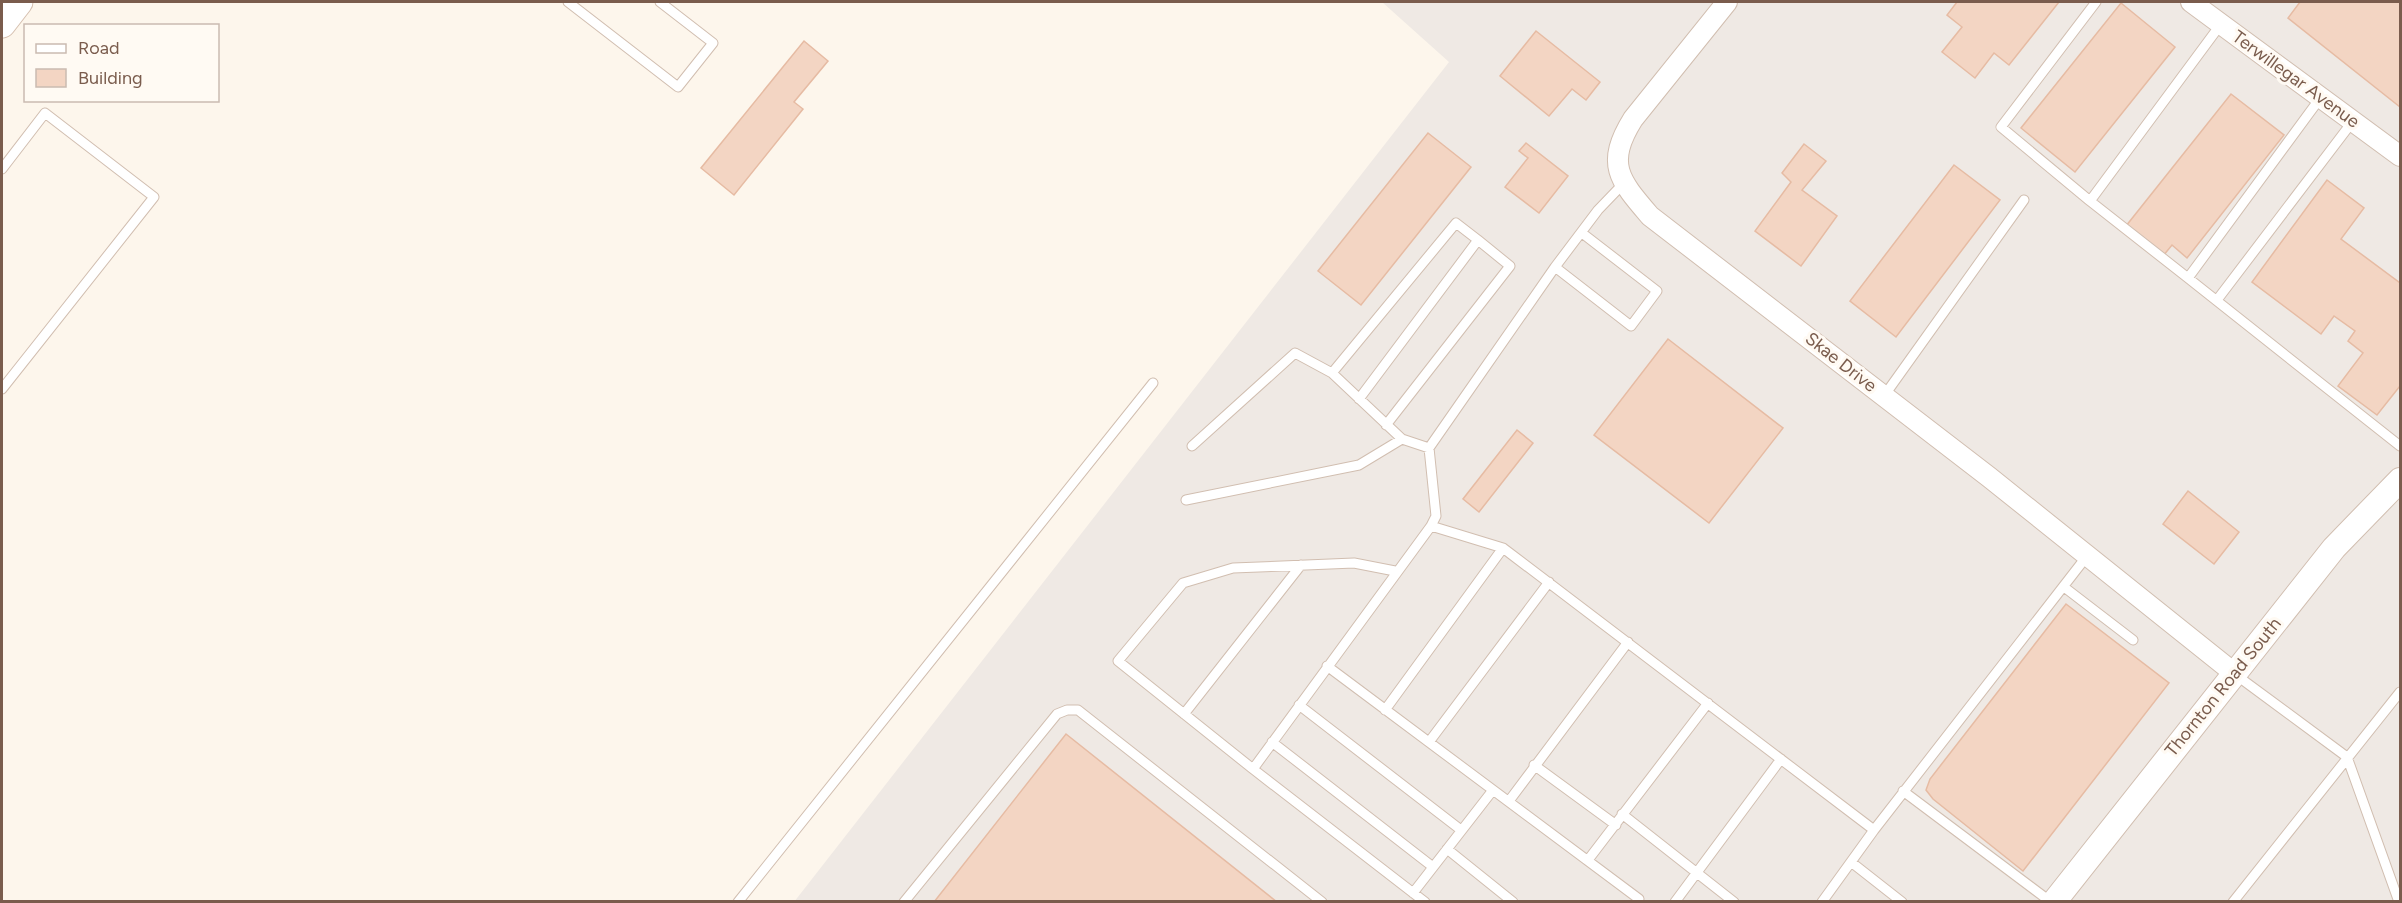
<svg xmlns="http://www.w3.org/2000/svg" width="2402" height="903" font-family="Figtree,sans-serif">
  <rect width="100%" height="100%" fill="#fdf6ec"/>
  <!-- industrial -->
  <path fill="#efe9e4" d="M 1382,2 L 2400,2 L 2400,901 L 794,902 L 1449,62 Z"/>
  <!-- building -->
  <path fill="#f3d5c3" stroke="#e6bba3" stroke-width="1.5" d="M 1957,2 L 2059,2 L 2009,65 L 1994,53 L 1975,78 L 1942,52 L 1962,27 L 1947,15 Z
    M 2300,2 L 2400,2 L 2400,107 L 2288,18 Z
    M 2121,3 L 2175,47 L 2075,172 L 2021,128 Z
    M 1536,31 L 1600,82 L 1586,100 L 1572,89 L 1549,116 L 1500,76 Z
    M 804,41 L 828,61 L 794,102 L 803,109 L 734,195 L 701,168 Z
    M 2231,94 L 2284,135 L 2187,258 L 2172,245 L 2163,256 L 2126,226 Z
    M 1428,133 L 1471,167 L 1361,305 L 1318,271 Z
    M 1526,143 L 1568,176 L 1539,213 L 1505,187 L 1528,158 L 1519,151 Z
    M 1804,144 L 1826,161 L 1802,190 L 1837,216 L 1801,266 L 1755,231 L 1791,182 L 1782,173 Z
    M 1954,165 L 2000,200 L 1896,337 L 1850,301 Z
    M 2327,180 L 2364,208 L 2341,239 L 2400,283 L 2400,386 L 2377,415 L 2338,386 L 2363,353 L 2348,341 L 2355,331 L 2334,316 L 2321,334 L 2252,282 Z
    M 1668,339 L 1783,428 L 1709,523 L 1594,435 Z
    M 1517,430 L 1533,443 L 1479,512 L 1463,499 Z
    M 2188,491 L 2239,532 L 2214,564 L 2163,524 Z
    M 2066,604 L 2169,683 L 2023,871 L 1933,799 L 1926,790 L 1930,779 Z
    M 1066,734 L 1277,902 L 934,902 Z"/>
  <g fill="none" stroke-linecap="round" stroke-linejoin="round">
    <!-- service casing -->
    <g stroke="#d1beb0" stroke-width="11">
      <path id="service" d="M 568,2 L 678,87 L 713,43 L 660,2
        M 2221,24 L 2090,201 L 2188,278 L 2321,97
        M 2,169 L 45,113 L 154,197 L 2,389
        M 2090,201 L 2001,127 L 2096,2
        M 1582,233 L 1657,291 L 1631,326 L 1555,267 L 1598,210 L 1623,184
        M 2188,278 L 2400,446
        M 2217,300 L 2353,121
        M 1332,373 L 1456,223 L 1478,240
        M 1884,396 L 2024,200
        M 1359,399 L 1478,240 L 1510,266 L 1386,425
        M 1192,446 L 1295,353 L 1332,373 L 1402,439 L 1429,448 L 1555,267
        M 1186,500 L 1359,465 L 1402,439
        M 1431,526 L 1503,548 L 1874,830 L 1822,902
        M 2064,587 L 2133,640
        M 1327,666 L 1639,899
        M 2236,675 L 2347,757 L 2399,902
        M 1299,705 L 1461,830
        M 1385,710 L 1503,548
        M 1184,714 L 1301,565
        M 1272,742 L 1433,867
        M 1429,742 L 1549,582
        M 1534,765 L 1616,825
        M 1253,769 L 1118,661 L 1183,583 L 1233,568 L 1354,563 L 1395,571
        M 1903,791 L 2051,902
        M 1509,801 L 1628,642
        M 1622,814 L 1734,902
        M 1874,830 L 2087,556
        M 1447,849 L 1513,902
        M 1588,860 L 1708,703
        M 1851,862 L 1902,902
        M 1413,893 L 1493,790
        M 738,902 L 1153,383
        M 904,902 L 1057,714 L 1067,710 L 1078,710 L 1322,902
        M 1425,902 L 1253,769 L 1431,526 L 1436,516 L 1429,448
        M 1675,902 L 1781,759
        M 2233,902 L 2400,692"/>
    </g>
    <!-- minor casing -->
    <g stroke="#d1beb0" stroke-width="22">
      <path id="minor" d="M 1727,2 L 1633,119 C 1605,164 1619,180 1650,216 L 1989,477 L 2234,673
        M 2191,2 L 2400,156"/>
    </g>
    <!-- tertiary casing -->
    <g stroke="#d1beb0" stroke-width="26">
      <path id="tertiary" d="M 2054,902 L 2334,548 L 2400,480"/>
    </g>
    <!-- secondary casing -->
    <g stroke="#d6c0b0" stroke-width="29">
      <path id="secondary" d="M 2,24 L 19,2"/>
    </g>
    <!-- service -->
    <use href="#service" stroke="#fff" stroke-width="9"/>
    <!-- minor -->
    <use href="#minor" stroke="#fff" stroke-width="20"/>
    <!-- tertiary -->
    <use href="#tertiary" stroke="#fff" stroke-width="24"/>
    <!-- secondary -->
    <use href="#secondary" stroke="#fff" stroke-width="27"/>
  </g>
  <g text-anchor="middle" stroke-width="6" stroke-linejoin="round" paint-order="stroke">
    <!-- street labels -->
    <g font-size="18" fill="#7a5c4d" stroke="#fffaf3">
      <text transform="translate(2296 79) rotate(36)" y="6">Terwillegar Avenue</text>
      <text transform="translate(1841 362) rotate(38)" y="6">Skae Drive</text>
      <text transform="translate(2223 687) rotate(-51)" y="6">Thornton Road South</text>
    </g>
  </g>
  <!-- border -->
  <rect width="2402" height="903" fill="none" stroke="#7a5c4d" stroke-width="6"/>
  <!-- legend -->
  <rect x="24" y="24" width="195" height="78" fill="#fffaf3" stroke="#cabbb1" stroke-width="1.5"/>
  <rect x="36" y="44" width="30" height="9" fill="#ffffff" stroke="#cabbb1" stroke-width="1.5"/>
  <text x="78" y="54" font-size="18" fill="#7a5c4d">Road</text>
  <rect x="36" y="69" width="30" height="18" fill="#f3d5c3" stroke="#cabbb1" stroke-width="1.5"/>
  <text x="78" y="84" font-size="18" fill="#7a5c4d">Building</text>
</svg>
